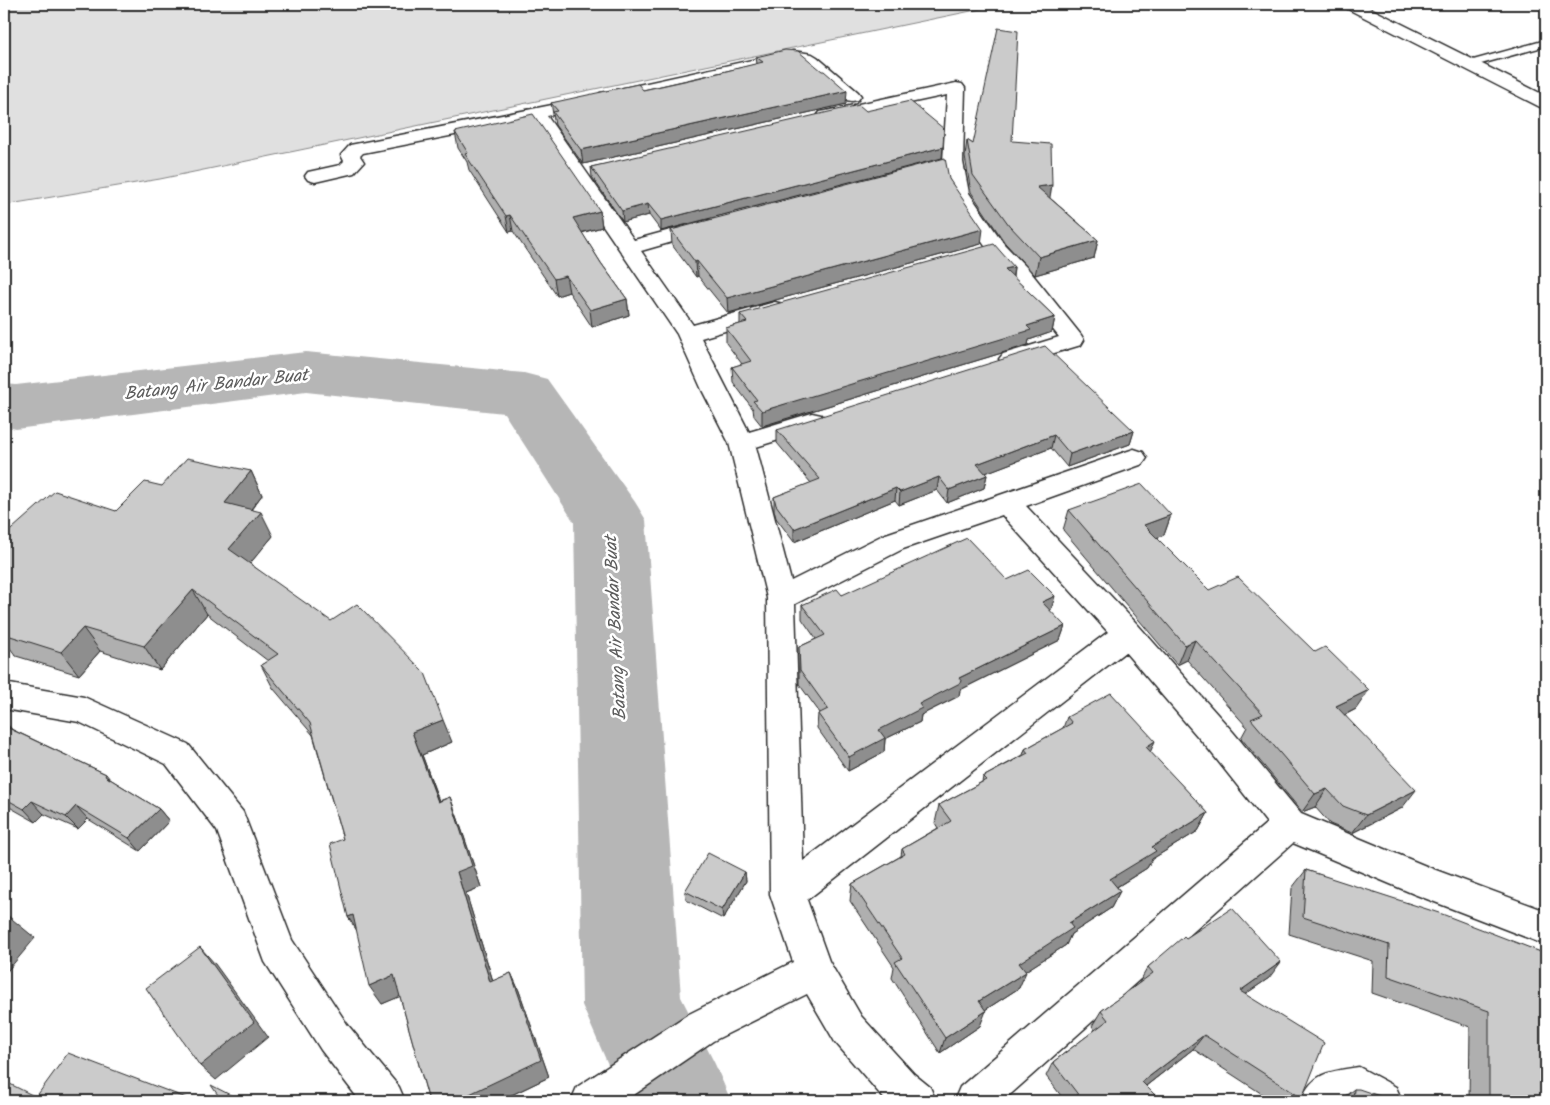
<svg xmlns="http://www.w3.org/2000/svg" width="1550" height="1105" font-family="Kalam,sans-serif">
  <rect width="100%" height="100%" fill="#fff"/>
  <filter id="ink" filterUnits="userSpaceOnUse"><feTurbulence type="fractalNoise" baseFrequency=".02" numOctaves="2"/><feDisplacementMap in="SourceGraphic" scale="10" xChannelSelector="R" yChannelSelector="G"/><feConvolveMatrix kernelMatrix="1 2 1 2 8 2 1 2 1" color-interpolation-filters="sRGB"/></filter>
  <g filter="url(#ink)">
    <!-- green -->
    <path fill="#e0e0e0" stroke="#868686" d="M 4,4 L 1005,4 L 160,179 L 4,205 Z"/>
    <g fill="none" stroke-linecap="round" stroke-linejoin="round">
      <!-- river -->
      <path fill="#b6b6b6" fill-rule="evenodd" d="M 306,352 L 524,373 L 547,379 L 635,502 L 646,520 L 681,997 L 715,1064 L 731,1101 L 624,1101 L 582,1005 L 574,522 L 504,413 L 306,392 L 16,429 L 4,426 L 4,384 L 16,385 Z"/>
      <!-- service casing -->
      <g stroke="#2b2b2b" stroke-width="3">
        <path id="service" d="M 1546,40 L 1546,46 L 1470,67 L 1465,64 L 1466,62 Z"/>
      </g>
      <!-- minor casing -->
      <g stroke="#2b2b2b" stroke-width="3">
        <path id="minor" d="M 1342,4 L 1362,4 L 1546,96 L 1546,108 L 1540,107 L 1344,7 Z
          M 793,51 L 812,54 L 817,57 L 858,92 L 861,96 L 858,100 L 852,101 L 846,100 L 805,65 L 793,61 L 606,102 L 600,101 L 597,97 L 600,93 L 606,92 Z
          M 956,83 L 962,84 L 965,88 L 963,162 L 969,193 L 1004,244 L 1029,270 L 1081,335 L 1084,340 L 1081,345 L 1011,366 L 1003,364 L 999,359 L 1003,354 L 1059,337 L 1013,280 L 989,252 L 949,193 L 943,162 L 947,95 L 826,121 L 820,120 L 817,116 L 820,112 L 826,111 Z
          M 552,105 L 558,106 L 561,110 L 558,114 L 547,116 L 634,240 L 707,220 L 714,222 L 717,226 L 714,230 L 641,251 L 693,325 L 775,302 L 783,304 L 786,309 L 783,314 L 701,338 L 749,432 L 812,413 L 821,415 L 824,421 L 821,427 L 756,447 L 791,581 L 883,535 L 1125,452 L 1134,449 L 1143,452 L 1147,458 L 1143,464 L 1026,506 L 1138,625 L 1233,732 L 1301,814 L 1433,869 L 1546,911 L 1546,945 L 1414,894 L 1293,843 L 1003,1101 L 954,1101 L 960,1087 L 1267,823 L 1210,751 L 1125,652 L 807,900 L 829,961 L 861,1016 L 914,1074 L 930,1087 L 936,1101 L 886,1101 L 835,1042 L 807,994 L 713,1041 L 625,1101 L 571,1101 L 577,1087 L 687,1015 L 793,962 L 770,894 L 767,598 L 729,443 L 702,390 L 677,334 L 531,120 L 363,153 L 360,156 L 364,162 L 354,173 L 315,182 L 308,180 L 305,176 L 308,172 L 340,165 L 344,161 L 341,155 L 350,145 ZM 1002,515 L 1108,632 L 803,861 L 795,604 L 903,549 Z
          M 1359,1067 L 1396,1087 L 1402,1101 L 1301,1101 C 1312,1072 1331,1071 1359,1067 Z"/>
      </g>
      <!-- tertiary casing -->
      <g stroke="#2b2b2b" stroke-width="3">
        <path id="tertiary" d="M 4,683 L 84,697 L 188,744 L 243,812 L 292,940 L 347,1024 L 399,1087 L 405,1101 L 360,1101 L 321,1050 L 265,962 L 217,831 L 166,764 L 79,722 L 4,709 Z"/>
      </g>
      <!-- service -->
      <use href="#service" fill="#fff" fill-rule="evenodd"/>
      <!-- minor -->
      <use href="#minor" fill="#fff" fill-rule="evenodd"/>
      <!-- tertiary -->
      <use href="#tertiary" fill="#fff" fill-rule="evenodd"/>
    </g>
    <!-- wall -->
    <path fill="#afafaf" stroke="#2b2b2b" d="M 756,57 L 846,104 L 583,164 L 555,125 L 551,103 L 643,90 L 757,64 Z
      M 866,111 L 942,158 L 661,231 L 649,215 L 623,222 L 592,177 L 591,167 Z
      M 455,132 L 600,211 L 602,227 L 582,233 L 601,263 L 627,299 L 629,315 L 592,327 L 569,292 L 557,296 L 513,231 L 509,232 L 469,170 L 467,162 L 458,148 Z
      M 967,140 L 973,144 L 1012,141 L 1050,198 L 1098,240 L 1094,258 L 1035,275 L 1005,243 L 971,192 L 965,157 Z
      M 949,179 L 981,244 L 728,313 L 698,276 L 696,277 L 672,245 L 671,230 Z
      M 1014,267 L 1013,277 L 1055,317 L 1052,332 L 1029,340 L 1028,345 L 762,426 L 754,416 L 753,409 L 733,382 L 732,367 L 742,364 L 726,343 L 726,328 L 740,324 L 740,314 Z
      M 777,430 L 1134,431 L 1130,444 L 1067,467 L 1051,448 L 985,473 L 987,475 L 984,488 L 947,503 L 937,490 L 899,505 L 895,500 L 794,542 L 776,518 L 774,510 L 774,497 L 811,483 L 777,443 Z
      M 251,471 L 262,495 L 251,510 L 273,536 L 250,563 L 452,742 L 422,755 L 439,801 L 450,797 L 458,819 L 481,887 L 466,893 L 493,981 L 511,973 L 519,991 L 549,1077 L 499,1101 L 429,1101 L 400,996 L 382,1004 L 357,930 L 348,917 L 343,839 L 313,735 L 273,688 L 261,665 L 268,661 L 207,614 L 160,670 L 100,651 L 79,675 L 16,656 L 4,640 L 4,536 L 116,511 L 162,486 Z
      M 1069,510 L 1171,515 L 1164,535 L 1157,538 L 1209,590 L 1356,709 L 1345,715 L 1402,808 L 1352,833 L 1330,824 L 1315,807 L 1302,812 L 1241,738 L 1247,727 L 1187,660 L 1177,665 L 1063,530 Z
      M 1007,580 L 1051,610 L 1050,611 L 1065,626 L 1060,640 L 960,690 L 959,696 L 921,715 L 920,722 L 885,739 L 884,752 L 848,771 L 817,728 L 818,714 L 820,713 L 799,684 L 799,647 L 816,639 L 802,619 L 802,605 L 842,595 Z
      M 1067,717 L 1150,752 L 1208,813 L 1198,831 L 1152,859 L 1147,868 L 1117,887 L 1120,891 L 1111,908 L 1071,934 L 1066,945 L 1025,971 L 1019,988 L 985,1010 L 980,1026 L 940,1053 L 892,978 L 894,967 L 850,901 L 852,884 L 901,856 L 902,849 L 938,828 L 935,823 L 939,805 L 982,782 L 983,777 L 1023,755 L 1025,749 L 1063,728 Z
      M 4,722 L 6,723 L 11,729 L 106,774 L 110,779 L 159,809 L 169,821 L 140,851 L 88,819 L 78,829 L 44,814 L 36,822 L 4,804 Z
      M 1306,870 L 1546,954 L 1546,1101 L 1469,1101 L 1470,1027 L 1372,993 L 1373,961 L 1289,934 L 1292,888 Z
      M 745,872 L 746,881 L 723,919 L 686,900 L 685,891 Z
      M 1186,938 L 1269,978 L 1245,994 L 1302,1098 L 1298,1101 L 1273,1101 L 1193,1049 L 1146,1086 L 1161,1101 L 1065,1101 L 1046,1076 L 1053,1062 L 1095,1030 L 1092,1026 L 1101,1011 L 1140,983 L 1139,983 L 1148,967 Z
      M 1354,1089 L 1394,1101 L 1339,1101 Z"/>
    <!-- shaded-wall -->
    <path fill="#8e8e8e" stroke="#2b2b2b" d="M 847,91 L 846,104 L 583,164 L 581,150 Z
      M 943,147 L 942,158 L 661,231 L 661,220 Z
      M 1052,185 L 1049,203 L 1037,187 Z
      M 648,204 L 649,215 L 623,222 L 622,211 Z
      M 600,211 L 602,227 L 576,234 L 573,218 Z
      M 510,215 L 513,231 L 509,232 L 506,216 Z
      M 983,229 L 981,244 L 728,313 L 727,298 Z
      M 1098,240 L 1094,258 L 1035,275 L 1039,257 Z
      M 697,261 L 698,276 L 696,277 L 695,262 Z
      M 1014,267 L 1012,281 L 1005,269 Z
      M 566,276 L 569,292 L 557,296 L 554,279 Z
      M 627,299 L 629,315 L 592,327 L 590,310 Z
      M 1055,317 L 1052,332 L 1029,340 L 1028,345 L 762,426 L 762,411 Z
      M 1134,431 L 1130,444 L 1067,467 L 1070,454 Z
      M 1054,435 L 1051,448 L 975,477 L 977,464 Z
      M 251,471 L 262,495 L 237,527 L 225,503 Z
      M 987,475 L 984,488 L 947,503 L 949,490 Z
      M 939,477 L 937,490 L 899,505 L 900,492 Z
      M 896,488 L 895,500 L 794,542 L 794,529 Z
      M 261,512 L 273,536 L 242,573 L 229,549 Z
      M 1171,515 L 1164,535 L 1137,545 L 1144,525 Z
      M 193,590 L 207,614 L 160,670 L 144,646 Z
      M 1055,596 L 1051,610 L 1038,617 L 1042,602 Z
      M 1065,626 L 1060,640 L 960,690 L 959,696 L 921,715 L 920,722 L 885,739 L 884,752 L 848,771 L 849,757 L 879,730 L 959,678 Z
      M 83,628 L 100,651 L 79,675 L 61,652 Z
      M 1195,640 L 1187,660 L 1177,665 L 1185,645 Z
      M 1369,690 L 1356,709 L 1324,725 L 1336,706 Z
      M 443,720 L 452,742 L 422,755 L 447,823 L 438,802 L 412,732 Z
      M 6,723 L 18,736 L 4,726 Z
      M 1155,741 L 1147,760 L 1146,747 Z
      M 1327,789 L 1315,807 L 1302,812 L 1315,794 Z
      M 1416,790 L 1402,808 L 1352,833 L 1366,815 Z
      M 450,797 L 458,819 L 481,887 L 466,893 L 499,1001 L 490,982 L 457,872 Z
      M 32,801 L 44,814 L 36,822 L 24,809 Z
      M 76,806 L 88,819 L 78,829 L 66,817 Z
      M 159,809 L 169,821 L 140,851 L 129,838 Z
      M 1208,813 L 1198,831 L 1152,859 L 1147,868 L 1102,896 L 1110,879 L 1152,847 Z
      M 745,872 L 746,881 L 723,919 L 722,910 Z
      M 1120,891 L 1111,908 L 1071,934 L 1066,945 L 1013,979 L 1019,963 L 1069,923 Z
      M 7,915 L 35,938 L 4,975 L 4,919 Z
      M 353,915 L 361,937 L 348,917 Z
      M 200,947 L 215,964 L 268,1037 L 216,1080 L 200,1066 Z
      M 1281,962 L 1269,978 L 1228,1006 L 1240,991 Z
      M 1026,972 L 1019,988 L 974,1017 L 979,1001 Z
      M 511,973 L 519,991 L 549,1077 L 499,1101 L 455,1101 Z
      M 394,975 L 406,994 L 382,1004 L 369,986 Z
      M 986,1011 L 980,1026 L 940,1053 L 945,1038 Z
      M 1204,1035 L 1193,1049 L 1133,1096 L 1142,1082 Z"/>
    <!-- building -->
    <path fill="#cbcbcb" stroke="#2b2b2b" d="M 998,28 L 1018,31 L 1012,141 L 1051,144 L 1052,185 L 1037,187 L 1098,240 L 1039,257 L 1009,225 L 973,175 L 967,140 L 973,144 Z
      M 785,50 L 798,51 L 822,71 L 824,71 L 847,91 L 581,150 L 553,112 L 558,111 L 551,103 L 638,84 L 643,90 L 702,77 L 763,62 L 756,57 Z
      M 910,101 L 944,129 L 943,147 L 661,220 L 648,204 L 622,211 L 591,167 L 859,105 L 866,111 Z
      M 533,114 L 600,211 L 573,218 L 601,263 L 627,299 L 590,310 L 566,276 L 554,279 L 510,215 L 506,216 L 465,154 L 468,153 L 455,132 Z
      M 945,158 L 949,179 L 983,229 L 727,298 L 697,261 L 695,262 L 671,230 Z
      M 994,244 L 1014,267 L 1005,269 L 1055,317 L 1027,326 L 1031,330 L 762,411 L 753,401 L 757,400 L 732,367 L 751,361 L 726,328 L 747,322 L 740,314 Z
      M 1045,346 L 1134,431 L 1070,454 L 1054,435 L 977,464 L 987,475 L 949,490 L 939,477 L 900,492 L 896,488 L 794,529 L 776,505 L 774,497 L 820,479 L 777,430 Z
      M 187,458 L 251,471 L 225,503 L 261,512 L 229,549 L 331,621 L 357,604 L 425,673 L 443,720 L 412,732 L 438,802 L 450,797 L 472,866 L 457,872 L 490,982 L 511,973 L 541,1060 L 455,1101 L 429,1101 L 394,975 L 369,986 L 353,915 L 348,917 L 330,844 L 343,839 L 310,723 L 261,665 L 278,654 L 193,590 L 144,646 L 83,628 L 61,652 L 4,634 L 4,625 L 5,624 L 4,623 L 4,536 L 55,491 L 116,511 L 145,482 L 162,486 Z
      M 1142,484 L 1171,515 L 1144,525 L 1209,590 L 1238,577 L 1315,652 L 1325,647 L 1369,690 L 1336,706 L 1416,790 L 1366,815 L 1343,806 L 1327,789 L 1315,794 L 1251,719 L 1263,714 L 1195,640 L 1185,645 L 1069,510 Z
      M 967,538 L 1007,580 L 1029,570 L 1055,596 L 1042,602 L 1065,626 L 959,678 L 962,682 L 919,704 L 922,708 L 879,730 L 885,738 L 849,757 L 818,714 L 828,709 L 800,670 L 799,647 L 825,635 L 802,605 L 837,589 L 842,595 Z
      M 1111,693 L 1155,741 L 1146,747 L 1208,813 L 1152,847 L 1156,851 L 1110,879 L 1120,891 L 1069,923 L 1073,928 L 1019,963 L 1026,972 L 979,1001 L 986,1011 L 945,1038 L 895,962 L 902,958 L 852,884 L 905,854 L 902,849 L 951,821 L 939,805 L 986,780 L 983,777 L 1028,753 L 1025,749 L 1072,723 L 1067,717 Z
      M 4,726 L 106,774 L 105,776 L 159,809 L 129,838 L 76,806 L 66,817 L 32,801 L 24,809 L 4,798 Z
      M 708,853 L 745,872 L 722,910 L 685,891 Z
      M 1306,870 L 1442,914 L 1546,954 L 1546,1101 L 1489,1101 L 1489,1011 L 1388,976 L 1389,945 L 1303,917 Z
      M 1232,908 L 1281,962 L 1240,991 L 1324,1043 L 1302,1098 L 1204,1035 L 1142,1082 L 1161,1101 L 1083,1101 L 1053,1062 L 1108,1020 L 1101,1011 L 1153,973 L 1148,967 L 1182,938 L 1184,936 L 1186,938 Z
      M 4,913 L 7,915 L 4,919 Z
      M 200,947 L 254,1022 L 200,1066 L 146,988 Z
      M 68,1053 L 194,1101 L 4,1101 L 4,1081 L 36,1097 Z
      M 211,1085 L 242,1101 L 222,1101 Z
      M 1354,1089 L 1359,1089 L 1394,1101 L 1353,1101 Z"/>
  </g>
  <g text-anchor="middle" stroke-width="5" stroke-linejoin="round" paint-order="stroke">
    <!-- water labels -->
    <g font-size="18" font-style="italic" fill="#5c5c5c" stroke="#fff">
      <text transform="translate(216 384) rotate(-6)" y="6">Batang Air Bandar Buat</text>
      <text transform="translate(615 628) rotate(-93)" y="6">Batang Air Bandar Buat</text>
    </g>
  </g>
  <!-- margin -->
  <rect width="1550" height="1105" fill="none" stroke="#fff" stroke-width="20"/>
  <rect x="10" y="10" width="1530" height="1085" fill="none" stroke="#2b2b2b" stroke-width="2" filter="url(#ink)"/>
</svg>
